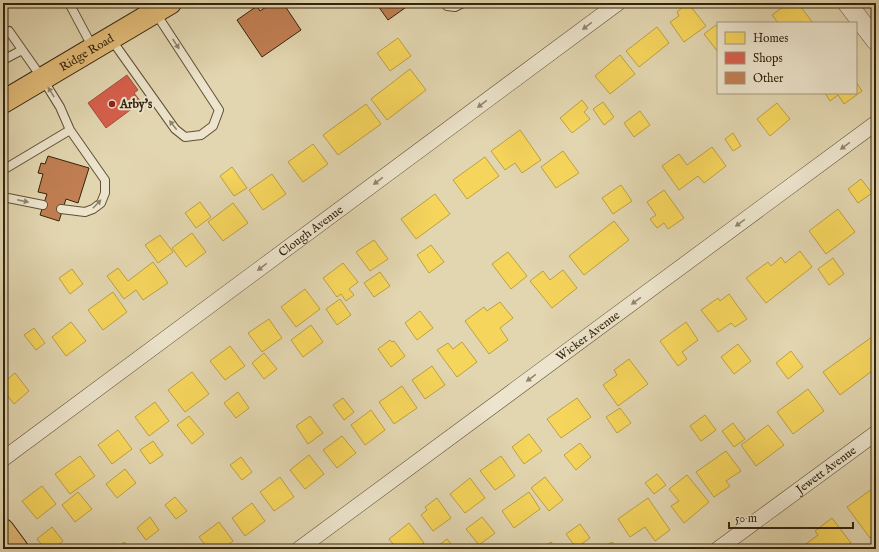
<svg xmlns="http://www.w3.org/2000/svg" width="879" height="552" font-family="'IM FELL English',serif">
  <rect width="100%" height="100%" fill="#e2d6b0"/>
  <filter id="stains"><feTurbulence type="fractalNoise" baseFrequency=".005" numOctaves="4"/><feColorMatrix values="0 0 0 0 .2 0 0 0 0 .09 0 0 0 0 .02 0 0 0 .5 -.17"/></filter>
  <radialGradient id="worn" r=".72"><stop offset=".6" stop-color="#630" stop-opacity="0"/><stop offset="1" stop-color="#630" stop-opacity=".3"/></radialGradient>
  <!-- homes -->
  <path fill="#f6d55c" stroke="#bca044" d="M 688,3 L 706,26 L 684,42 L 670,22 L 679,16 L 677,12 Z
    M 788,3 L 798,3 L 813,23 L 778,23 L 772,15 Z
    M 716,25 L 718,28 L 718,52 L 704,34 Z
    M 657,27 L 669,43 L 639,67 L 626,51 Z
    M 398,38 L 411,56 L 390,71 L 377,53 Z
    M 620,55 L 635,74 L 610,94 L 595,76 Z
    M 410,69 L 426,90 L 387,120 L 371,99 Z
    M 856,82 L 862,91 L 844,104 L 838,95 L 830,101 L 825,93 L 856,93 Z
    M 582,100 L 588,108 L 584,112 L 590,119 L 572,133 L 560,118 Z
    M 603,102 L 614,117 L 604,125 L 593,109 Z
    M 777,103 L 790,119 L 770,136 L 757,119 Z
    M 366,104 L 381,124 L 338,155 L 323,135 Z
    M 640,111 L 650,125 L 634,137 L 624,123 Z
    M 520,130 L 541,160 L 522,173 L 515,163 L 505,170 L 491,151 Z
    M 733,133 L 741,146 L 733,151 L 725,139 Z
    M 313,144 L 328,164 L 303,182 L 288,162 Z
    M 712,147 L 726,166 L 704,183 L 698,176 L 679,190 L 662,166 L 679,154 L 687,165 Z
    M 563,151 L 579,173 L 556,188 L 541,167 Z
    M 485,157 L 499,176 L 467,199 L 453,180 Z
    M 232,167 L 247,188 L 234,196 L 220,176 Z
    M 272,174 L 286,194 L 263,210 L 249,190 Z
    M 861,179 L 872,193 L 858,203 L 848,189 Z
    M 621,185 L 632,201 L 613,214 L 602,198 Z
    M 664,190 L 684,218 L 668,229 L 664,223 L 657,228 L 650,219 L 656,215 L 647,202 Z
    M 435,194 L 450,214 L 416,239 L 401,219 Z
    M 200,202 L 211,217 L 196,228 L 185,213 Z
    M 233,203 L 248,223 L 223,241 L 208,222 Z
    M 838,209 L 855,232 L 826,254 L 809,231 Z
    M 614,221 L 629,240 L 584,275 L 569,256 Z
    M 192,233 L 206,252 L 186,267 L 172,248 Z
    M 160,235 L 173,252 L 158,263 L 145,245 Z
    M 374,240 L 388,259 L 370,271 L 356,252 Z
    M 431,245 L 444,262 L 429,273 L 417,255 Z
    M 800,251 L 812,267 L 766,303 L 746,278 L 768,262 L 771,266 L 781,257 L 785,263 Z
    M 508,252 L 527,276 L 511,289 L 492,264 Z
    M 833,258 L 844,274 L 829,285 L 818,269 Z
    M 153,262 L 168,283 L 143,300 L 136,290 L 124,299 L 107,276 L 118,268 L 128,281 Z
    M 343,263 L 358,282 L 349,289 L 354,295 L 346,301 L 341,294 L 337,297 L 323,278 Z
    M 72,269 L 83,284 L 70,294 L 59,278 Z
    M 563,270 L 577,288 L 552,308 L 530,281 L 543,271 L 550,280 Z
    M 380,272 L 390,286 L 374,297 L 364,283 Z
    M 305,289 L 320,309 L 296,327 L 281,307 Z
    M 113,292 L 127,312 L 103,330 L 88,310 Z
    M 729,294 L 747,319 L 735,327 L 731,323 L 718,332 L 701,310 L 718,298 L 720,301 Z
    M 340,299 L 351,315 L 337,325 L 326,309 Z
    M 500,302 L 513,318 L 500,328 L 508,340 L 489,354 L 465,321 L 484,307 L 487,311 Z
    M 420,311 L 433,328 L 417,340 L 405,323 Z
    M 269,319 L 282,338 L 262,352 L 248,333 Z
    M 71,322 L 86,341 L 66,356 L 52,337 Z
    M 686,322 L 698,340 L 682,352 L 687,359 L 678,366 L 660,341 Z
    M 311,325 L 323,342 L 303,357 L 291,340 Z
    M 34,328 L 45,343 L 36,350 L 24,335 Z
    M 876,334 L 876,368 L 840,395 L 823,372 Z
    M 390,340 L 392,342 L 394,341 L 405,356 L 391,367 L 378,349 Z
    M 462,342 L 477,362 L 457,377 L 437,350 L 448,343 L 453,349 Z
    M 738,344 L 751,361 L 734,374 L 721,357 Z
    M 230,346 L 245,366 L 225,380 L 210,361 Z
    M 791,351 L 803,367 L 788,379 L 776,363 Z
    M 264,353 L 277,369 L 264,379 L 252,363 Z
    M 629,359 L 648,384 L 618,406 L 603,385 L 617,375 L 614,370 Z
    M 432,366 L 445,385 L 425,399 L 412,380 Z
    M 192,372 L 209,394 L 185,412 L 168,390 Z
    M 15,373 L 29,391 L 14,404 L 7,395 L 3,399 L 3,383 Z
    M 402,386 L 417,408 L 394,424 L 379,402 Z
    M 808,389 L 824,411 L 793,434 L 777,412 Z
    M 238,392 L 249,408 L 236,418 L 224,403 Z
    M 343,398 L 354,412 L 344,420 L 333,405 Z
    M 577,398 L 591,417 L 561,438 L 547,419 Z
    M 155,402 L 169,421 L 149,436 L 135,417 Z
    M 620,408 L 631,423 L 617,433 L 606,417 Z
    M 371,410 L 385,430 L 365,445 L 351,425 Z
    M 705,415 L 716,430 L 701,441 L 690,426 Z
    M 189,416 L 204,434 L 192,444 L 177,425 Z
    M 310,416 L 323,433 L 308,444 L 296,426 Z
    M 733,423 L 745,439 L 734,447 L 722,431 Z
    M 768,425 L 784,445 L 756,466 L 741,445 Z
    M 118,430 L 132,449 L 112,464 L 98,445 Z
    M 529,434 L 542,451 L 524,464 L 512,447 Z
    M 342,436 L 356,453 L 337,468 L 323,450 Z
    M 153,441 L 163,455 L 150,464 L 140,450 Z
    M 580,443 L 591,457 L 576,470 L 564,455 Z
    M 726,451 L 741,471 L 726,481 L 730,486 L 714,497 L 696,472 Z
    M 309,455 L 324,474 L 305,489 L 290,470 Z
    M 80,456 L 95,476 L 70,494 L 55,474 Z
    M 501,456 L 515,476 L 495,490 L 480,471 Z
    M 241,457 L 252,472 L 242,480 L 230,465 Z
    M 125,469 L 136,483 L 117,498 L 106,484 Z
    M 657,474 L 666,485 L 654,494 L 645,483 Z
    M 687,475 L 709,502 L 684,523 L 671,506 L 679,501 L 669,489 Z
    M 280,477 L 294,497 L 274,511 L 260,492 Z
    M 545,477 L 563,500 L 549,511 L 531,488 Z
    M 470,478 L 485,498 L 465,513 L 450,494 Z
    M 42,486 L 56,504 L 37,519 L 22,501 Z
    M 876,486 L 876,534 L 870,538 L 847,507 Z
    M 78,492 L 92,509 L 75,522 L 62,505 Z
    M 529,492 L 540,509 L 514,528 L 502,511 Z
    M 175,497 L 187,511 L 176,519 L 165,505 Z
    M 437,498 L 451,518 L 433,531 L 421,515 L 427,510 L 425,507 Z
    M 648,498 L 670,530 L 655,541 L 645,527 L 630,537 L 618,519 Z
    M 252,503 L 265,521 L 245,536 L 232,518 Z
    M 150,517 L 159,530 L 146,540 L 137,528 Z
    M 482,517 L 495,533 L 479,545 L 466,529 Z
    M 832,518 L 851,543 L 842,549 L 799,549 L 818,535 L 815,531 Z
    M 219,522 L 233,541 L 223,549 L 208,549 L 199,537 Z
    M 409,523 L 424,543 L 416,549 L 397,549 L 389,539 Z
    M 580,524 L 590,538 L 576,548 L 566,534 Z
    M 52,527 L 63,541 L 53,549 L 45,549 L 37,539 Z
    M 447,539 L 455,549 L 434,549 Z
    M 124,542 L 130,549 L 116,549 Z
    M 551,542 L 556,549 L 541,549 Z
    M 612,542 L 617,549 L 601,549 Z"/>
  <!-- shops -->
  <path fill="#d6604d" stroke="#a54e3a" d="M 127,75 L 138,90 L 134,93 L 141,102 L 106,128 L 88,103 Z"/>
  <!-- building -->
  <path fill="#c17f53" stroke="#34240c" d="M 272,3 L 283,3 L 301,30 L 262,57 L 237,20 L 257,6 L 260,11 Z
    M 376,3 L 412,3 L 388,20 Z
    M 48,156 L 89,168 L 78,203 L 66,199 L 59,221 L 40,215 L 47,194 L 38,192 L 43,174 L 38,173 L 41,163 L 45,164 Z"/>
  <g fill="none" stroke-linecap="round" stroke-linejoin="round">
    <!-- service casing -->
    <g stroke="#605035" stroke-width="10">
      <path id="service" d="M 69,3 L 93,48
        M 445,3 L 447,6 L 455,7 L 463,3
        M 3,34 L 9,31 L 42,78 L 60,107 L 70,130 L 105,180 L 105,193 L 101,203 L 93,209 L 85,212 L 61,209
        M 111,39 L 175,129 L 185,137 L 201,135 L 213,126 L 219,110 L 155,12
        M 3,60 L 22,50
        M 3,170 L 70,130
        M 3,197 L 43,205"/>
    </g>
    <!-- minor casing -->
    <g stroke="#605035" stroke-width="16">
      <g id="minor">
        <path id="s1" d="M 3,459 L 618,3"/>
        <path id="s2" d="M 299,549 L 876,123"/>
        <path id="s3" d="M 718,549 L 876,433"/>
      </g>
    </g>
    <!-- tertiary casing -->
    <g stroke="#605035" stroke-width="20">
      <path id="tertiary" d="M 847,3 L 876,41"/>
    </g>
    <!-- primary casing -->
    <g stroke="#34240c" stroke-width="24">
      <g id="primary">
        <path id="s4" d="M 3,102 L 170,3"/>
        <path d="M 3,530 L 17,549"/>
      </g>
    </g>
    <!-- service -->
    <use href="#service" stroke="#ece4cc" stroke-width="8"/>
    <!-- minor -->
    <use href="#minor" stroke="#ece4cc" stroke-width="15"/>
    <!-- tertiary -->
    <use href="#tertiary" stroke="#ece4cc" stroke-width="19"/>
    <!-- primary -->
    <use href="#primary" stroke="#e1bb78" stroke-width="22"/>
  </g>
  <!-- one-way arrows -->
  <defs><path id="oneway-solid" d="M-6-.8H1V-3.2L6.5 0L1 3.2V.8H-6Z"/></defs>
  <g fill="#90846c">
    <use href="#oneway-solid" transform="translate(587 26) rotate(143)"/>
    <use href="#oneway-solid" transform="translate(176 44) rotate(57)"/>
    <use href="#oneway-solid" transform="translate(51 92) rotate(-122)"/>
    <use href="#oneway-solid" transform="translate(482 104) rotate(143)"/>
    <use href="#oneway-solid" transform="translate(173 125) rotate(-128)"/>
    <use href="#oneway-solid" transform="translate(845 146) rotate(144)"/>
    <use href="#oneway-solid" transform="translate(378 181) rotate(143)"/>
    <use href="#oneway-solid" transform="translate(23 201) rotate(12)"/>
    <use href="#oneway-solid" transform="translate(97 204) rotate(-46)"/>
    <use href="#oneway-solid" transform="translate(740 223) rotate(144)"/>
    <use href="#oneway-solid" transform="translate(262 267) rotate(143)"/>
    <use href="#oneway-solid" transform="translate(636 301) rotate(144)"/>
    <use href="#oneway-solid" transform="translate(531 378) rotate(144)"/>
  </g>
  <!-- markers -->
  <circle fill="#8f2418" stroke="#ece4cc" stroke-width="1.5" cx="112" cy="104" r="4"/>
  <g text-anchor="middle" stroke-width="4" stroke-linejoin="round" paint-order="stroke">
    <!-- street labels -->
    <g font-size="12" fill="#34240c" stroke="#ece4cc">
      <text dy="4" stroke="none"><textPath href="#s4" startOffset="97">Ridge Road</textPath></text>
      <text dy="4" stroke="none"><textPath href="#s1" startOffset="383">Clough Avenue</textPath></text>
      <text dy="4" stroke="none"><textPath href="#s2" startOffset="359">Wicker Avenue</textPath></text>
      <text dy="4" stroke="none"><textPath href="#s3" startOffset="134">Jewett Avenue</textPath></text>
    </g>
    <!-- poi labels -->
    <g font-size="12" font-weight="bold" fill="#34240c" stroke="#ece4cc" text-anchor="start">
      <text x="120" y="108">Arby's</text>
    </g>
  </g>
  <!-- margin -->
  <rect width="879" height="552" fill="none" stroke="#e2d6b0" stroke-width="16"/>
  <rect x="4" y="4" width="871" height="544" fill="none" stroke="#34240c" stroke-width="2"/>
  <rect x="8" y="8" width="863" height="536" fill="none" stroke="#34240c"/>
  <!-- legend -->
  <rect x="717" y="22" width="140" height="72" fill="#ece4cc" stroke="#a2977f"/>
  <rect x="725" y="32" width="20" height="12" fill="#f6d55c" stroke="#a2977f"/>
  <text x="753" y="42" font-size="12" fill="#34240c">Homes</text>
  <rect x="725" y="52" width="20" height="12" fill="#d6604d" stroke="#a2977f"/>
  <text x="753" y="62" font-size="12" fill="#34240c">Shops</text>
  <rect x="725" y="72" width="20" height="12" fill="#c17f53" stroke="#a2977f"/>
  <text x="753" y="82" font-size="12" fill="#34240c">Other</text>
  <!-- scale -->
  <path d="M729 522v6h124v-6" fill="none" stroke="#34240c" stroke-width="2"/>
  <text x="735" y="522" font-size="12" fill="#34240c" stroke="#ece4cc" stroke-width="3" paint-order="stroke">50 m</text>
  <rect width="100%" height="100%" filter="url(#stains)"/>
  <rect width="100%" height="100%" fill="url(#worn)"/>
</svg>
